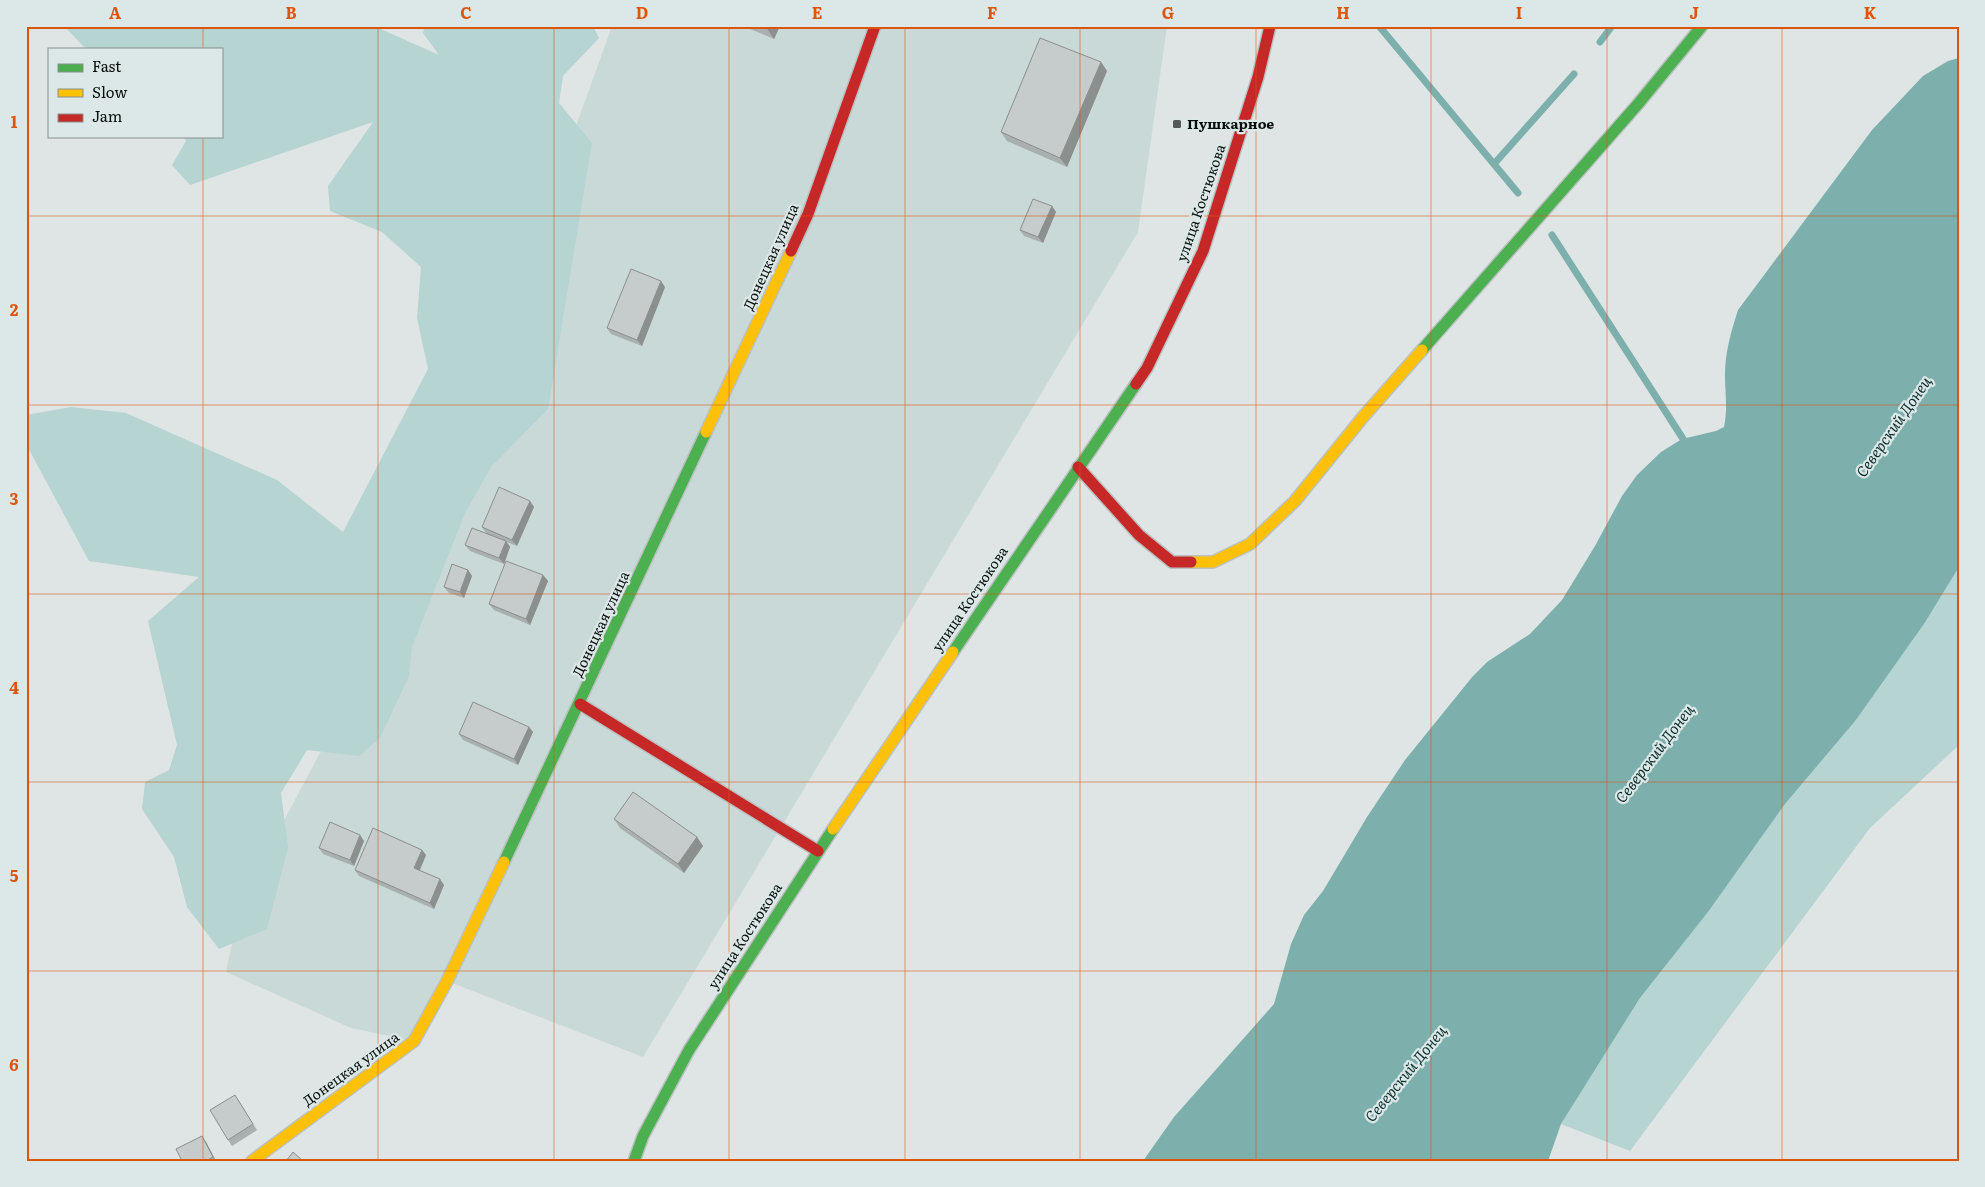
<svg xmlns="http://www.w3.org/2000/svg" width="1985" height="1187" font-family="Literata,serif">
  <rect width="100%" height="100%" fill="#dee5e4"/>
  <!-- built -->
  <path fill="#c9d9d7" d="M 612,26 L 1167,26 L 1138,232 L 643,1057 L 447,981 L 414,1041 L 351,1028 L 226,972 L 241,901 L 550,322 L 567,151 Z"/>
  <!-- green -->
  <path fill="#b6d4d1" d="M 64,26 L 374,26 L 439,55 L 423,33 L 425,26 L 593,26 L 599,38 L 563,76 L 559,103 L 592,143 L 548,409 L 491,467 L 465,513 L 412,647 L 409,676 L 380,738 L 359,756 L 307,750 L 281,793 L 288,847 L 267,929 L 219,949 L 187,907 L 174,857 L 142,809 L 145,782 L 169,770 L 177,745 L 148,621 L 199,577 L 89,561 L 26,444 L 26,415 L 71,407 L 126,413 L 277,480 L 343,532 L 428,369 L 417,318 L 421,267 L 382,232 L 330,211 L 328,186 L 373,122 L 190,185 L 172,165 L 186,141 L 184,136 L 221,136 L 221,49 L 92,49 L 84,47 Z
    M 1959,567 L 1959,745 L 1870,828 L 1630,1151 L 1561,1124 L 1640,998 L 1708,912 L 1785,804 L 1856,720 L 1924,624 Z"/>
  <!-- water -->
  <path fill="#7db0ad" d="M 1959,58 L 1959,567 L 1924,624 L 1856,720 L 1785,804 L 1708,912 L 1640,998 L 1561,1124 L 1548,1161 L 1143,1161 L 1174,1117 L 1274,1004 L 1291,944 L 1304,915 L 1323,891 L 1367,817 L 1405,760 L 1473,676 L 1487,662 L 1530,634 L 1562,600 L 1595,546 L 1622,496 L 1637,475 L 1661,452 L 1682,439 L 1716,431 L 1724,427 C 1728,409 1725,393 1725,375 C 1725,352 1731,332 1738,310 L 1872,130 L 1923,76 L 1948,61 Z"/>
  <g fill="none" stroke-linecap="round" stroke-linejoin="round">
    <!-- stream -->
    <path stroke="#7db0ad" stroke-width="7" d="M 1379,26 L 1518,193
      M 1600,42 L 1612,26
      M 1494,164 L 1574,74
      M 1552,235 L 1687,445"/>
    <!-- fast casing -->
    <g stroke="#bbc1c0" stroke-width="14">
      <path id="fast" d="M 1422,350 L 1638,104 L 1702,26
        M 953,652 L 1136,384
        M 504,862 L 706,432
        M 634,1161 L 643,1136 L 689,1050 L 833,829"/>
    </g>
    <!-- slow casing -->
    <g stroke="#bbc1c0" stroke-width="14">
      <path id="slow" d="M 706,432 L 791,251
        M 1191,562 L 1213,562 L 1250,544 L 1295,501 L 1363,417 L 1422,350
        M 833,829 L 953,652
        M 252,1161 L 414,1041 L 447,981 L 504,862"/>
    </g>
    <!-- jam casing -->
    <g stroke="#bbc1c0" stroke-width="14">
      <path id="jam" d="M 791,251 L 808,214 L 875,26
        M 1136,384 L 1147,368 L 1203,251 L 1258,77 L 1270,26
        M 1078,467 L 1139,535 L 1172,562 L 1191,562
        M 580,704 L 818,851"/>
    </g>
    <!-- fast -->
    <use href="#fast" stroke="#4caf50" stroke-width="11"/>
    <!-- slow -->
    <use href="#slow" stroke="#ffc107" stroke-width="11"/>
    <!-- jam -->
    <use href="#jam" stroke="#c62828" stroke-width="11"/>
  </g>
  <!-- wall -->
  <path fill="#aaafaf" d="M 743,26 L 780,26 L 774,39 Z
    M 1101,62 L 1107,71 L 1067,167 L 1007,141 L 1001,132 Z
    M 1052,206 L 1056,212 L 1043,243 L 1024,236 L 1020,230 Z
    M 665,287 L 642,346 L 611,334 L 607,328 Z
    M 534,507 L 517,546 L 507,542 L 510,547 L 504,564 L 470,551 L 465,545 L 486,533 L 482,527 Z
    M 468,570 L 472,576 L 464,598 L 449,593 L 444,587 Z
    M 543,575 L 548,581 L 530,625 L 494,610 L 489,604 Z
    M 529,727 L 533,732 L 518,765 L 463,740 L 459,734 Z
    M 614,819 L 697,837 L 703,846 L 684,873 L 620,828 Z
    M 360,835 L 364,841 L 354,866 L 323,854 L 319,848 Z
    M 422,850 L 426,855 L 420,870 L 444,885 L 434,909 L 359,876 L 355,870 Z
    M 239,1101 L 257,1130 L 232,1146 L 228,1140 Z
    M 206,1142 L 216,1161 L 182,1161 Z"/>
  <!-- shaded-wall -->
  <path fill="#8b8f8e" d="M 767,26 L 780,26 L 774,39 L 766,27 Z
    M 1101,62 L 1107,71 L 1067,167 L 1060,158 Z
    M 1052,206 L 1056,212 L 1043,243 L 1038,237 Z
    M 661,281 L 665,287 L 642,346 L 637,340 Z
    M 530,501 L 534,507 L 517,546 L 512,540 Z
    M 506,541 L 510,547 L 504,564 L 499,558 Z
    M 468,570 L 472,576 L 464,598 L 460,592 Z
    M 543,575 L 548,581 L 530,625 L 526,619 Z
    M 529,727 L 533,732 L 518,765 L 514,759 Z
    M 360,835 L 364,841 L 354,866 L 350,860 Z
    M 697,837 L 703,846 L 684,873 L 678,864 Z
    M 422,850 L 426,855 L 418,874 L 414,868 Z
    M 440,879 L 444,885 L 434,909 L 430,903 Z
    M 202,1136 L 206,1142 L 216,1161 L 213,1157 Z"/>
  <!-- building -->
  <path fill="#c6cccb" stroke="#8b8f8e" d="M 1040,38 L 1101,62 L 1060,158 L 1001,132 Z
    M 1033,199 L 1052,206 L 1038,237 L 1020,230 Z
    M 631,269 L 661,281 L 637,340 L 607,328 Z
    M 499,487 L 530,501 L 512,540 L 482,527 Z
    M 472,528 L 506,541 L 499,558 L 465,545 Z
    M 506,561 L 543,575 L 526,619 L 489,604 Z
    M 452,564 L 468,570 L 460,592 L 444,587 Z
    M 473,702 L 529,727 L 514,759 L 459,734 Z
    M 633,792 L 697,837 L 678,864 L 614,819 Z
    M 330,822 L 360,835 L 350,860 L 319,848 Z
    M 373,828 L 422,850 L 414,868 L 440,879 L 430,903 L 355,870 Z
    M 235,1095 L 253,1124 L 228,1140 L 210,1110 Z
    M 202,1136 L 213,1157 L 206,1161 L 182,1161 L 176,1149 Z
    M 293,1152 L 303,1161 L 286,1161 Z"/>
  <!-- grid -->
  <path fill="none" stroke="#dd550c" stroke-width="1" stroke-opacity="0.55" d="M 203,26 L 203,49M 378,26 L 378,1161M 554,26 L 554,1161M 729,26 L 729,1161M 905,26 L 905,1161M 1080,26 L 1080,1161M 1256,26 L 1256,1161M 1431,26 L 1431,1161M 1607,26 L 1607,1161M 1782,26 L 1782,1161M 203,136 L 203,1161M 26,216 L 1959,216M 26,405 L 1959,405M 26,594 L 1959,594M 26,782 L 1959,782M 26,971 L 1959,971"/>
  <!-- markers -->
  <rect fill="#535958" stroke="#dbe8e7" stroke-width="2" x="1172" y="119" width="10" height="10" rx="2.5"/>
  <g text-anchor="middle" stroke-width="4.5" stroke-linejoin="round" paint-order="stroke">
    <!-- poi labels -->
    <g font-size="14" font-weight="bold" fill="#080d0c" stroke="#dbe8e7" text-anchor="start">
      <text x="1187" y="129">Пушкарное</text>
    </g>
    <!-- street labels -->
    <g font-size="14" fill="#080d0c" stroke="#dbe8e7">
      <text transform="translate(1201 203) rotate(-71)" y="5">улица Костюкова</text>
      <text transform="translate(771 257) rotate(-66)" y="5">Донецкая улица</text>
      <text transform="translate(970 599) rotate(-56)" y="5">улица Костюкова</text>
      <text transform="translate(601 624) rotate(-65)" y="5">Донецкая улица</text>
      <text transform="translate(745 936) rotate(-57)" y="5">улица Костюкова</text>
      <text transform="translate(351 1069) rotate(-36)" y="5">Донецкая улица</text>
    </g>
    <!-- water labels -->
    <g font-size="15" font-style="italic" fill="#0c302e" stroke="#dbe8e7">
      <text transform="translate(1894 427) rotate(-55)" y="5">Северский Донец</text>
      <text transform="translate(1655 754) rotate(-53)" y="5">Северский Донец</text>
      <text transform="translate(1406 1074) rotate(-51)" y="5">Северский Донец</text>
    </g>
  </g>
  <!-- border -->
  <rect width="1985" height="1187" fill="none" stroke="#dbe8e7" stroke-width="55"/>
  <!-- legend -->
  <rect x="48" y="48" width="175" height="90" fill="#dbe8e7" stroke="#87908f"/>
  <rect x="58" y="64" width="25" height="8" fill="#4caf50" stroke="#87908f"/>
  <text x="92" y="72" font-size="15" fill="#080d0c">Fast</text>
  <rect x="58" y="89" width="25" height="8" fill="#ffc107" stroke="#87908f"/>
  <text x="92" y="98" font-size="15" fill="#080d0c">Slow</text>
  <rect x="58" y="114" width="25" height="8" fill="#c62828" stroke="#87908f"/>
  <text x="92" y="122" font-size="15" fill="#080d0c">Jam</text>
  <rect x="28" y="28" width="1930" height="1132" fill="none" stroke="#dd550c" stroke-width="2"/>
  <g font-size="16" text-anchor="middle" font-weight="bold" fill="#dd550c">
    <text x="115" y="19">A</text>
    <text x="291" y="19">B</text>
    <text x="466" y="19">C</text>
    <text x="642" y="19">D</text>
    <text x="817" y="19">E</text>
    <text x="992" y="19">F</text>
    <text x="1168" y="19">G</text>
    <text x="1343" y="19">H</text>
    <text x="1519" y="19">I</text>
    <text x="1694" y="19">J</text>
    <text x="1870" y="19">K</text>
    <text x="14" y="128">1</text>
    <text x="14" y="316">2</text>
    <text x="14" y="505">3</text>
    <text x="14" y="694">4</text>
    <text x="14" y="882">5</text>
    <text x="14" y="1071">6</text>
  </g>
</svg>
